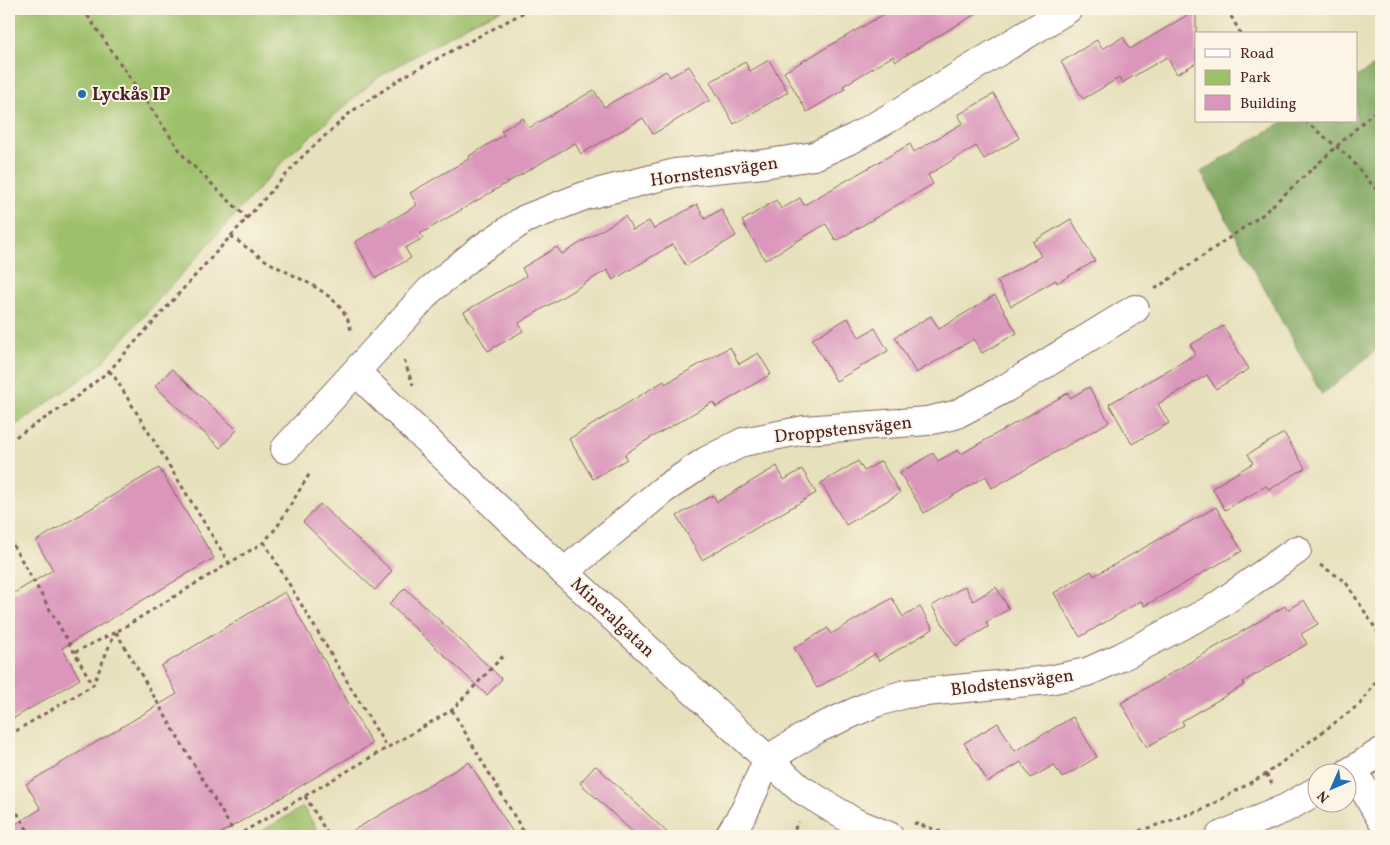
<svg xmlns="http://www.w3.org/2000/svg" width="1390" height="845" font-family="Vollkorn,serif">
  <rect width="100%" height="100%" fill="#fcf5e5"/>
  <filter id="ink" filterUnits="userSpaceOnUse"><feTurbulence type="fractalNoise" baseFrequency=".02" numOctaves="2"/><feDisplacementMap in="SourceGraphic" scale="10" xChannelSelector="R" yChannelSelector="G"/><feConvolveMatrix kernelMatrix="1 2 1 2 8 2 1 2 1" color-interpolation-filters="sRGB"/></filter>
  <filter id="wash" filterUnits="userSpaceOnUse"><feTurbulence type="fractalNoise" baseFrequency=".0096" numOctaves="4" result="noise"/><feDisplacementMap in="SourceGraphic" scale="20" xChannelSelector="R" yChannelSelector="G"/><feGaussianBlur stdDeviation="1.12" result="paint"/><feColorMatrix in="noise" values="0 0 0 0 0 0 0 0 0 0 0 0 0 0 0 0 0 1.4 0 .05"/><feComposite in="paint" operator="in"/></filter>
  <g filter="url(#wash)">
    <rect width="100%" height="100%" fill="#e7e0bc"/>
    <!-- green -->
    <path fill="#9dc06a" stroke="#74704a" d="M 9,9 L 504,9 L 473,22 L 377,78 L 288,156 L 98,367 L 9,430 Z
      M 303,807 L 321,836 L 254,836 Z"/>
    <!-- forest -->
    <path fill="#7ea65e" stroke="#646244" d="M 1381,62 L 1381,346 L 1322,395 L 1201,172 L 1284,121 L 1356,121 L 1356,77 Z"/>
    <g id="blocks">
      <!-- building -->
      <path fill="#da96bb" d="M 893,9 L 984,9 L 896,61 L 893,56 L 843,86 L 845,89 L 807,112 L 784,72 Z
        M 1196,10 L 1196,63 L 1177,74 L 1167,57 L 1122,83 L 1119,78 L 1083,99 L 1061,62 L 1097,40 L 1102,49 L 1123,37 L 1130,49 Z
        M 769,60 L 788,92 L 734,124 L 710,82 L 745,62 L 750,71 Z
        M 689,66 L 710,100 L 653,134 L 643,118 L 581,154 L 575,143 L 420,234 L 423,238 L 405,248 L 411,258 L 376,278 L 355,242 L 417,205 L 410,193 L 470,158 L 469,156 L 504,135 L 501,131 L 523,118 L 529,128 L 594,90 L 604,107 L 666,71 L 670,77 Z
        M 994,94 L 1019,138 L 984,159 L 976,146 L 928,175 L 933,184 L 836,241 L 826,224 L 765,260 L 742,221 L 776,200 L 781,209 L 800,198 L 804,205 L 910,144 L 914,152 L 963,123 L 958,115 Z
        M 697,204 L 705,219 L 721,209 L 736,236 L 686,266 L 673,244 L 613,280 L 607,270 L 519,323 L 523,331 L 488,351 L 464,312 L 526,276 L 522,268 L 557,247 L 562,254 L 625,216 L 633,230 L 649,221 L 654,229 Z
        M 1071,219 L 1095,261 L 1057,283 L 1056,280 L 1011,306 L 997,281 L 1041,256 L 1033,242 Z
        M 995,295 L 1017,333 L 982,353 L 974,339 L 916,373 L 895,337 L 931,316 L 939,329 Z
        M 848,318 L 859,337 L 875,328 L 888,351 L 836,381 L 812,339 Z
        M 1223,326 L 1249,369 L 1216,389 L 1207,375 L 1158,404 L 1169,423 L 1132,444 L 1109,404 L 1196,354 L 1190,345 Z
        M 730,347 L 739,364 L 758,353 L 771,374 L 716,407 L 713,402 L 642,443 L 625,454 L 627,459 L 593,479 L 569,439 L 664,381 L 665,384 Z
        M 172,369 L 237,430 L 220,448 L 155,386 Z
        M 1089,387 L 1109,422 L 992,488 L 986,476 L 924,513 L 900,473 L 933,453 L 938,461 L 958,450 L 961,454 L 1068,393 L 1070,398 Z
        M 1284,433 L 1305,468 L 1269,490 L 1266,486 L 1225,510 L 1212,488 L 1253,463 L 1248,454 Z
        M 858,461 L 864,471 L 881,461 L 900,493 L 846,525 L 821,483 Z
        M 777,466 L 784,480 L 802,469 L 816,493 L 702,560 L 677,516 L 713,495 L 717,502 Z
        M 159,468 L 214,558 L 62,648 L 80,679 L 9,721 L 9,596 L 53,570 L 36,541 Z
        M 320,504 L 392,571 L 375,590 L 303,522 Z
        M 1216,507 L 1242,551 L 1144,606 L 1141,601 L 1080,637 L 1054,593 L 1091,571 L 1094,576 Z
        M 965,586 L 973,601 L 996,587 L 1009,609 L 986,622 L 988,627 L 956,646 L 932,606 Z
        M 405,588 L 502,679 L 487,695 L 389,604 Z
        M 285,592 L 372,744 L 216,836 L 9,836 L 9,828 L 41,809 L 26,784 L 177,694 L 161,666 Z
        M 892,598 L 903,617 L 920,607 L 933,629 L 879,661 L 875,654 L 817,688 L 794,648 L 828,628 L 831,634 Z
        M 1304,600 L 1318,624 L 1301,634 L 1307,644 L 1243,682 L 1244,685 L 1182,721 L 1184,725 L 1147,747 L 1121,703 L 1285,606 L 1287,610 Z
        M 1073,717 L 1097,757 L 1062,778 L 1054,765 L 1031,778 L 1021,762 L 988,782 L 964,743 L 998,723 L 1015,751 Z
        M 469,762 L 515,836 L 344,836 Z
        M 595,766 L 596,766 L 671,836 L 637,836 L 580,783 Z"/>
    </g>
  </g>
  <g filter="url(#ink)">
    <use href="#blocks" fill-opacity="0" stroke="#81635e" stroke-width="1"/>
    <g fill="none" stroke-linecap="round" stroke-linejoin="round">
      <!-- minor casing -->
      <g stroke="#81635e" stroke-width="30">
        <path id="minor" d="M 285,449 L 430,290 L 479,250 L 525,219 L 584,196 L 675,173 L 763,164 L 814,156 L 854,138 L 900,112 L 1068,9
          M 564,572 L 663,490 L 706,461 L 743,442 L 804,430 L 927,421 L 955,415 L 1006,388 L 1135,309
          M 1353,770 L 1381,819
          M 729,836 L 745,810 L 768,759 L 817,729 L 875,703 L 905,694 L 1049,680 L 1087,672 L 1121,657 L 1213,609 L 1297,550"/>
      </g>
      <!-- tertiary casing -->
      <g stroke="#81635e" stroke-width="30">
        <path id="tertiary" d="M 356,372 L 564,572 L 799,788 L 854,822 L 889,836
          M 1348,773 L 1381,752
          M 1220,836 L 1286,808 L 1318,790"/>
      </g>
      <!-- path -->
      <path stroke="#81635e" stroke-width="3" stroke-dasharray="4 4" stroke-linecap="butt" d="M 83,9 L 185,158 L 247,218
        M 1227,9 L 1241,34
        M 1305,121 L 1348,156 L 1381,195
        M 231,236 C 246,247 262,259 279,268 C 306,282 347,298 351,332
        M 1155,289 L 1262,215 L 1373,113 L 1381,109
        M 404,360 L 413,385
        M 109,371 L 114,376 L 229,563
        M 9,441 L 66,405 L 109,371 L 303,156 L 351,112 L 403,77 L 530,9
        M 9,538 L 93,685
        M 264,542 L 387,748
        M 1320,565 L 1345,581 L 1381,637
        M 116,632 L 236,836
        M 75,652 L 116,632 L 264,542 L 277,527 L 310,473
        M 452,710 L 526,836
        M 9,735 L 93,685 L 115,632
        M 1266,774 L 1272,784
        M 305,796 L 329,836
        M 9,799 L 31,836
        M 914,823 L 956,836
        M 236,836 L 452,710 L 504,655
        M 790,836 L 799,822
        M 1124,836 L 1202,810 L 1266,774 L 1360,704 L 1381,674"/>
      <!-- minor -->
      <use href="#minor" stroke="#fff" stroke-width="28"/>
      <!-- tertiary -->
      <use href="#tertiary" stroke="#fff" stroke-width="28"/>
    </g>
  </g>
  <!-- markers -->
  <circle fill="#1f6fb2" stroke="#fcf5e5" stroke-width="2" cx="82" cy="94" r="5"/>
  <g text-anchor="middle" stroke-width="4" stroke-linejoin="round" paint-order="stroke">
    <!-- poi labels -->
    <g font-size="18" font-weight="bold" fill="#4a1f2b" stroke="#fcf5e5" text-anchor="start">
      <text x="92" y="100">Lyckås IP</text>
    </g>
    <!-- street labels -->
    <g font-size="18" fill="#4a1f2b" stroke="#fcf5e5">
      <text transform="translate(714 171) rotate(-8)" y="6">Hornstensvägen</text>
      <text transform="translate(843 429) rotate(-6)" y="6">Droppstensvägen</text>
      <text transform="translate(613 617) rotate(43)" y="6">Mineralgatan</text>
      <text transform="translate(1012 682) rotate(-7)" y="6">Blodstensvägen</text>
    </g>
  </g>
  <!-- margin -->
  <rect width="1390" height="845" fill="none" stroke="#fcf5e5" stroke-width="30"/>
  <!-- legend -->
  <rect x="1195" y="32" width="162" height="90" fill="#fcf5e5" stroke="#b59f9b"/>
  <rect x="1205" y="49" width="25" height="8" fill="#ffffff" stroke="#b59f9b"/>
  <text x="1240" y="58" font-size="15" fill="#4a1f2b">Road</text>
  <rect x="1205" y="70" width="25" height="15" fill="#9dc06a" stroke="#b59f9b"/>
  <text x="1240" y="82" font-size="15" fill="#4a1f2b">Park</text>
  <rect x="1205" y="95" width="25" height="15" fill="#da96bb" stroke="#b59f9b"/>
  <text x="1240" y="108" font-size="15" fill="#4a1f2b">Building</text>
  <!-- north arrow -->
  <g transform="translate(1332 788) rotate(225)"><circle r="24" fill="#fcf5e5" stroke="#b59f9b"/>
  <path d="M0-4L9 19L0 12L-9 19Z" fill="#1f6fb2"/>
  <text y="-8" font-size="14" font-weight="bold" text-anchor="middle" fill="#4a1f2b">N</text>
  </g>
</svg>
